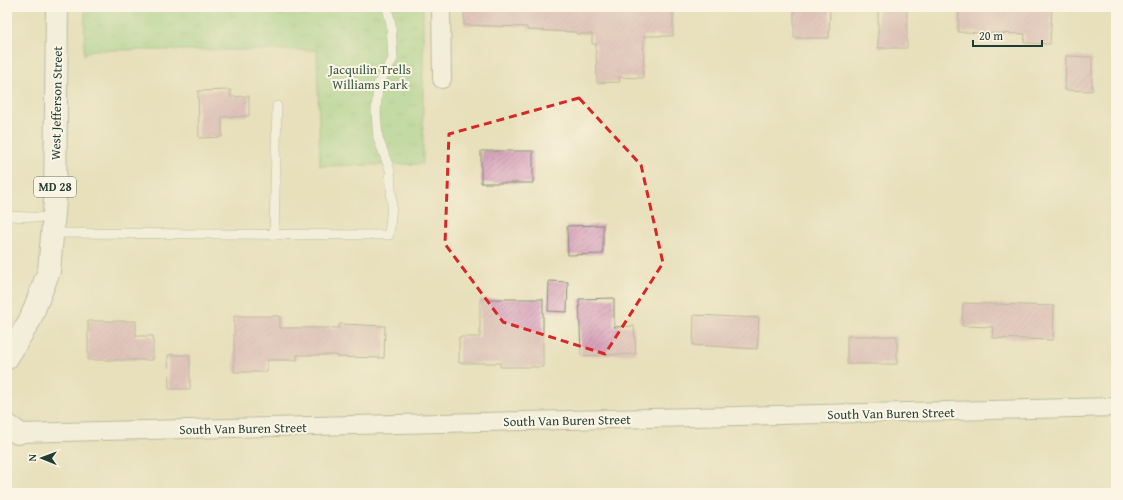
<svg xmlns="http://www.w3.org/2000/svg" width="1123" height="500" font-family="'Gentium Book Plus',serif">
  <defs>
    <pattern id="park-tufts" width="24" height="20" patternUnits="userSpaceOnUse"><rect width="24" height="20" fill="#97d387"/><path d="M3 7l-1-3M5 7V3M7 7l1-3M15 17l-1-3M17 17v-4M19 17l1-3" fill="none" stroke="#7bac6f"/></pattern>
    <pattern id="building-hatch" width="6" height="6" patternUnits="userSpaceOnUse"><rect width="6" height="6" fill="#d7a2ba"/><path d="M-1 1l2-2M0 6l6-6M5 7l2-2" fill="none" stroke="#ae8598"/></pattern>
  </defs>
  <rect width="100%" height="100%" fill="#fcf5e5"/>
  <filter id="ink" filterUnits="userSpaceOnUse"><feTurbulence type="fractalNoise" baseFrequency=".025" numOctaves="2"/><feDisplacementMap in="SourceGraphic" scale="8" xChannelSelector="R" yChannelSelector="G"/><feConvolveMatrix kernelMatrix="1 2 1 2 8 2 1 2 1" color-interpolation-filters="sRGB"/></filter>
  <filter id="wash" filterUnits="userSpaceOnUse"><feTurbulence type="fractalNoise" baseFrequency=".012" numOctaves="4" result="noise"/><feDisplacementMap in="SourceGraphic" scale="16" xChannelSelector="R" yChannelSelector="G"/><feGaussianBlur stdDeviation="0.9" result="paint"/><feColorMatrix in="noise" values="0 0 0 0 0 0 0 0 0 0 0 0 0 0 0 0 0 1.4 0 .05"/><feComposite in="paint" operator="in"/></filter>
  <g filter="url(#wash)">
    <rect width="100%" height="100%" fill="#e8e0bb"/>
    <!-- park -->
    <path fill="url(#park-tufts)" stroke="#5b885e" d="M 85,7 L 423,7 L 423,164 L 320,166 L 317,50 L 93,50 L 84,55 Z"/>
    <g id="blocks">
      <!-- building -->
      <path fill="url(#building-hatch)" d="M 464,7 L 673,7 L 673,36 L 644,36 L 643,78 L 619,77 L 620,82 L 597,83 L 596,44 L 592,44 L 592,34 L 576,34 L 576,32 L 527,30 L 527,27 L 464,25 Z
        M 794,7 L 830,7 L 829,38 L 794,38 Z
        M 878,7 L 907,7 L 907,48 L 878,48 Z
        M 959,7 L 1052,7 L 1050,44 L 1024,43 L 1025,34 L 958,32 Z
        M 1066,56 L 1092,57 L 1092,91 L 1065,90 Z
        M 231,90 L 231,97 L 249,96 L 249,116 L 222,117 L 222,137 L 199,138 L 198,91 Z
        M 481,151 L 533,151 L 533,183 L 481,183 Z
        M 603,225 L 603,254 L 568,255 L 567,226 Z
        M 549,281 L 568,282 L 567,312 L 548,311 Z
        M 614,298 L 614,327 L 634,326 L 636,354 L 581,356 L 579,299 Z
        M 480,299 L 543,299 L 543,367 L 500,367 L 500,363 L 459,363 L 459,337 L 480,337 Z
        M 963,303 L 1054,306 L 1053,340 L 992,338 L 993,327 L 962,326 Z
        M 694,315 L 759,318 L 757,349 L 693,345 Z
        M 234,316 L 280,316 L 280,328 L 339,328 L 339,324 L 385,326 L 384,358 L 337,357 L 337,355 L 297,355 L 297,360 L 267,360 L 267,372 L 234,372 Z
        M 88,321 L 136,321 L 136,336 L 153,336 L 153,360 L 88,360 Z
        M 847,336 L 897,336 L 897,364 L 847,364 Z
        M 168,355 L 190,355 L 190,389 L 169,389 Z"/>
    </g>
  </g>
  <g filter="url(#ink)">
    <use href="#blocks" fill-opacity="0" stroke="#848e78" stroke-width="1"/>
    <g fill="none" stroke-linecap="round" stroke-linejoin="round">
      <!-- service casing -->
      <g stroke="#848e78" stroke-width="10">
        <path id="service" d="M 7,216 L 54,218
          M 53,233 L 389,235 L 392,205 L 390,170 L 378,138 L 376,113 L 378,84 L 393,59 L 391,24 L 387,7
          M 274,235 L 277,106"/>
      </g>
      <!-- minor casing -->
      <g stroke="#848e78" stroke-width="20">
        <path id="minor" d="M 441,7 L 442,79
          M 18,433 L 1116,407"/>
      </g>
      <!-- primary casing -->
      <g stroke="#848e78" stroke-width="24">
        <path id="primary" d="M 7,358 L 30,320 L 49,271 L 55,201 L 57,7
          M 7,425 L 18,433"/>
      </g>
      <!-- service -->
      <use href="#service" stroke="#fff" stroke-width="9"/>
      <!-- minor -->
      <use href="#minor" stroke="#fff" stroke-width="18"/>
      <!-- primary -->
      <use href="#primary" stroke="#fff" stroke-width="22"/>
    </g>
  </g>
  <!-- marked area -->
  <path d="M0 0H1123V500H0ZM 579,98 L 641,165 L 663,263 L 605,354 L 503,322 L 445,244 L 449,134 Z" fill="#e8e0bb" fill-opacity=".55" fill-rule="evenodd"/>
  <path fill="none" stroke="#d62828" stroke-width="3" stroke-dasharray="8 5" stroke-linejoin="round" d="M 579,98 L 641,165 L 663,263 L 605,354 L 503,322 L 445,244 L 449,134 Z"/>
  <g text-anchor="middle" stroke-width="4" stroke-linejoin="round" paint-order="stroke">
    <!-- shield labels -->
    <rect fill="#fcf5e5" stroke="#617469" stroke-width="1" x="34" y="177" width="42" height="20" rx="3"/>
    <g font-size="12" font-weight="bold" fill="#1f3d34">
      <text x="55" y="191">MD 28</text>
    </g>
    <!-- park labels -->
    <g font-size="13" fill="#375b45" stroke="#fcf5e5">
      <text x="370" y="74">Jacquilin Trells<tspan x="370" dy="15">Williams Park</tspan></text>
    </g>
    <!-- street labels -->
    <g font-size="13" fill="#1f3d34" stroke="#fcf5e5">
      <text transform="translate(56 103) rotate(-89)" y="5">West Jefferson Street</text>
      <text transform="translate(891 413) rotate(-1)" y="5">South Van Buren Street</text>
      <text transform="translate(567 420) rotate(-1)" y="5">South Van Buren Street</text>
      <text transform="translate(243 428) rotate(-1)" y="5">South Van Buren Street</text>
    </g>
  </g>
  <!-- margin -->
  <rect width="1123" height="500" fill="none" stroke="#fcf5e5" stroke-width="24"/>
  <!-- north arrow -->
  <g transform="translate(42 458) rotate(271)" stroke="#fcf5e5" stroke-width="3" paint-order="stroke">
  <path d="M0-3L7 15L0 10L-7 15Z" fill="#1f3d34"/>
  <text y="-6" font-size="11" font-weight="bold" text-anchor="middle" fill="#1f3d34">N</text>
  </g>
  <!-- scale -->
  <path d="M973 40v6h69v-6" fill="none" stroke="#1f3d34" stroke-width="2"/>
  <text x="979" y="40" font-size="12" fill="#1f3d34" stroke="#fcf5e5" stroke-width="3" paint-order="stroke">20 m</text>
</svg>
